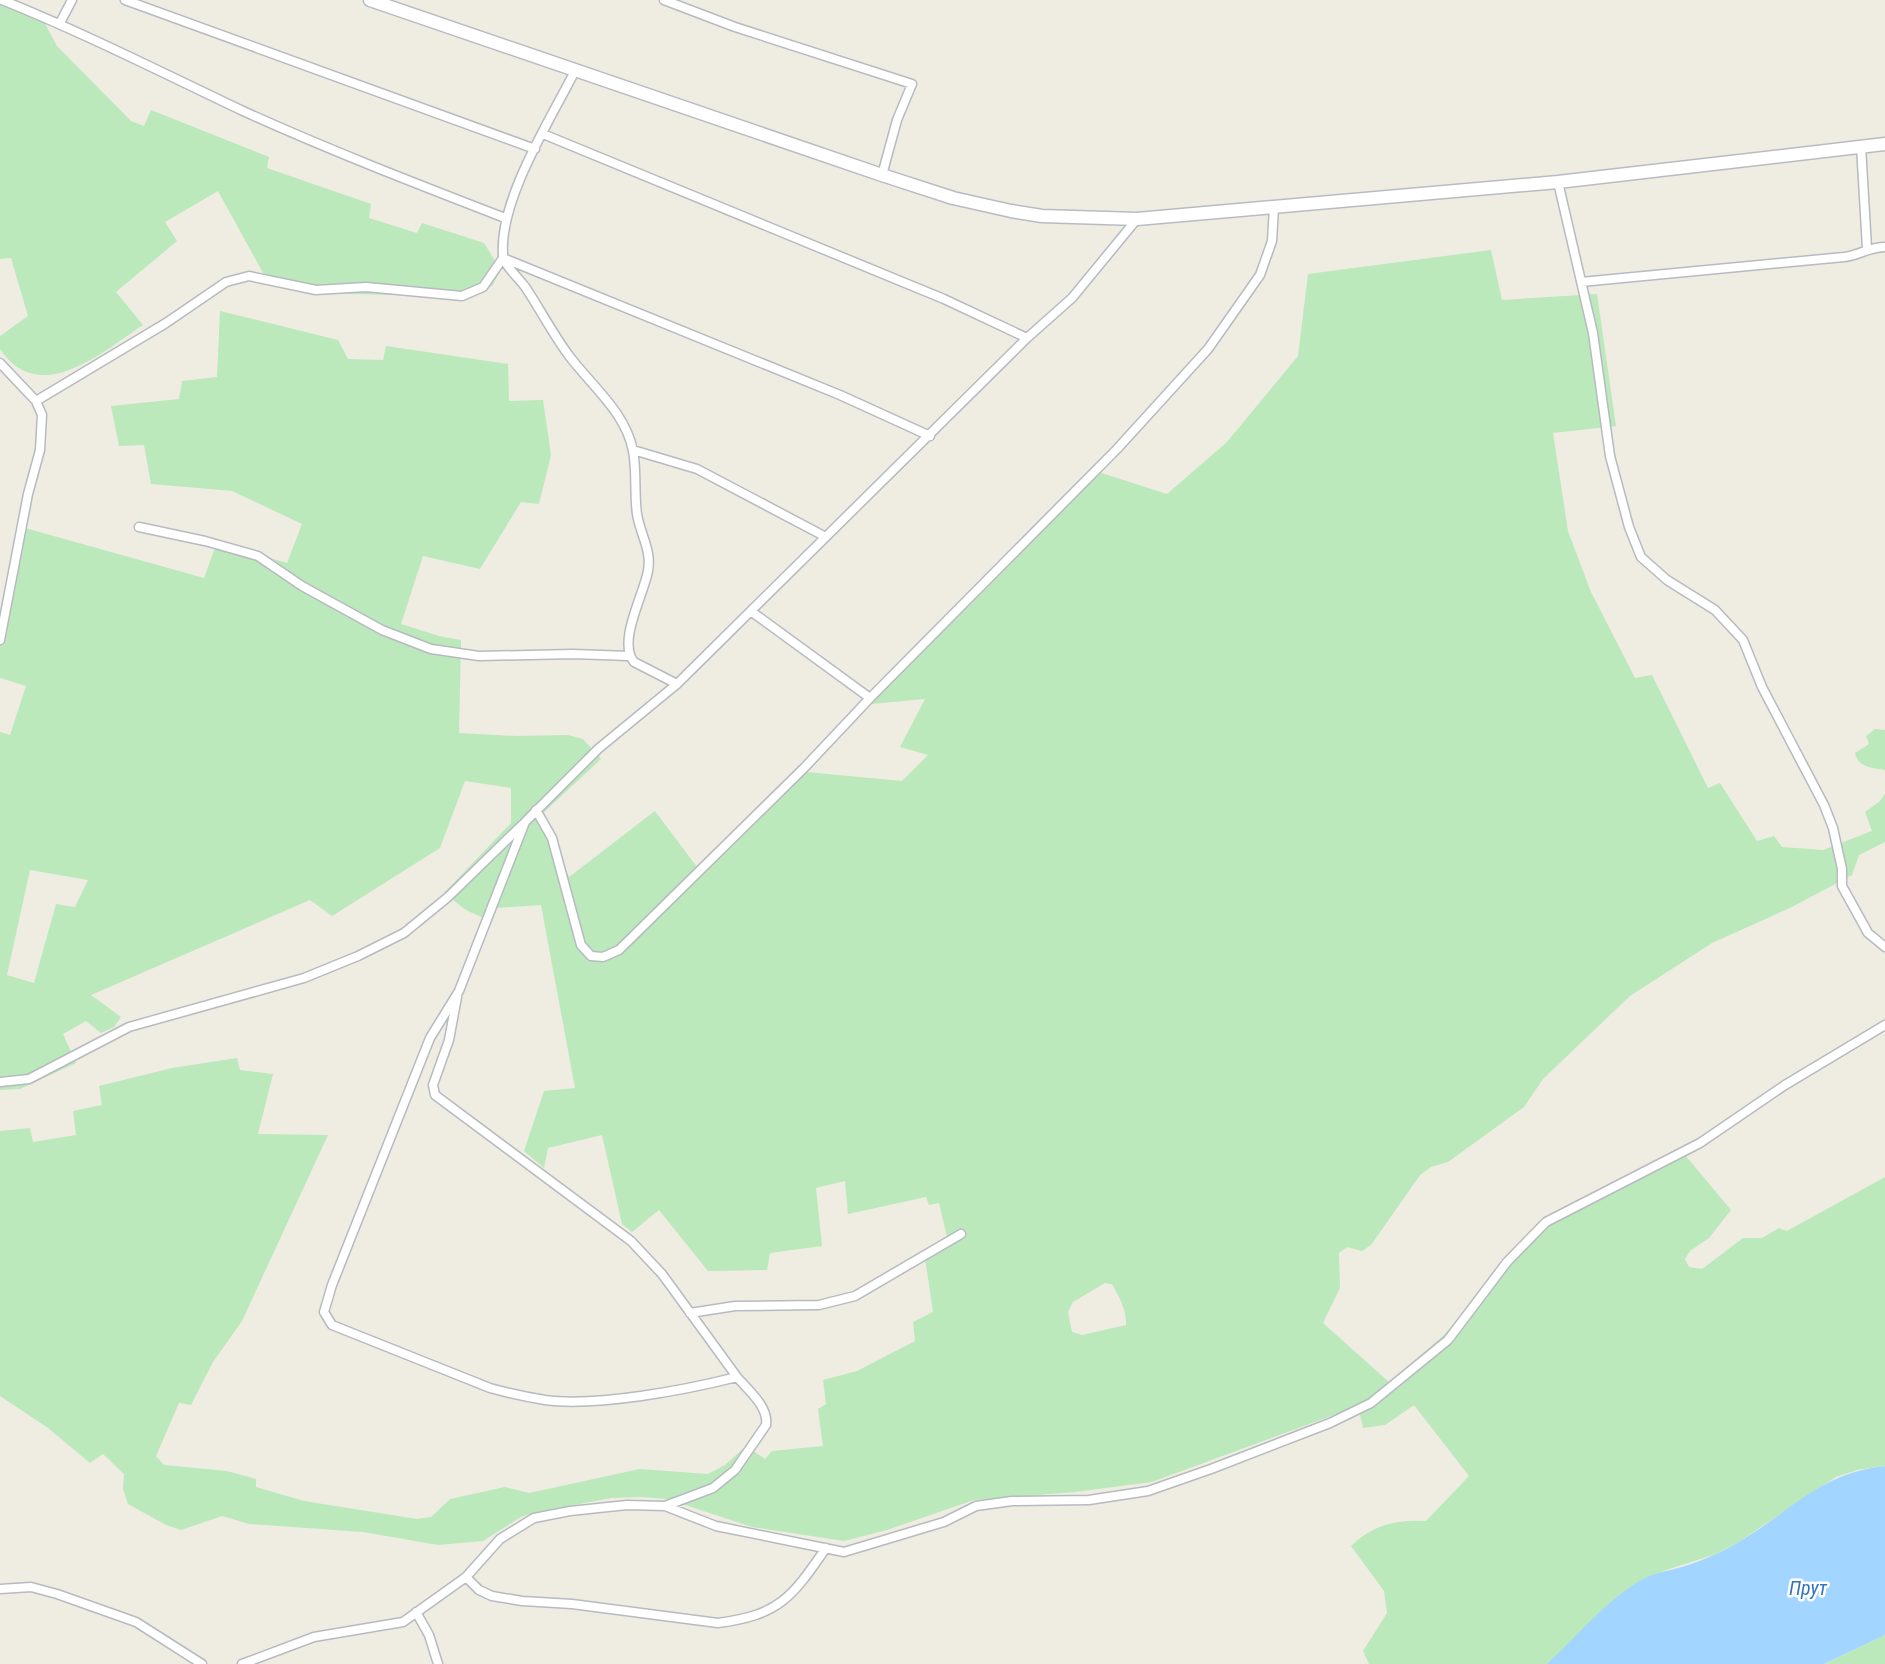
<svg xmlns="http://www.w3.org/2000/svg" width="1885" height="1664" font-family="'Roboto Condensed',sans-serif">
  <rect width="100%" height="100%" fill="#efece2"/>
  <!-- green -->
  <path fill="#bbe9bc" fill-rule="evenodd" d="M 0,3 L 43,20 L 57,46 L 131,121 L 144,126 L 151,110 L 269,157 L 267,168 L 371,204 L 369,218 L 417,233 L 422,223 L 484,243 L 501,270 L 492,286 L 472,297 L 313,293 L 268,282 L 218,191 L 165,222 L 177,241 L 116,292 L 143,325 C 102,352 40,408 0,349 L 0,336 L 28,316 L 11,258 L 0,259 Z
    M 1491,250 L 1502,300 L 1597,294 L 1616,426 L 1553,433 L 1568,531 L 1591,592 L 1635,678 L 1652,675 L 1708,788 L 1720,783 L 1757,841 L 1774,836 L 1782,847 L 1823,850 L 1872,831 L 1865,812 L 1880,801 L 1885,794 L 1885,842 L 1859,855 L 1852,875 L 1792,907 L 1712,943 L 1630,996 L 1543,1079 L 1524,1107 L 1448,1162 L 1431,1167 L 1420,1175 L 1371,1245 L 1362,1251 L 1347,1247 L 1339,1253 L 1340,1288 L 1323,1323 L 1389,1382 L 1443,1336 L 1541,1224 L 1680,1149 L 1731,1210 L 1709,1238 L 1690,1251 L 1685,1259 L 1689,1267 L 1702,1269 L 1743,1238 L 1762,1238 L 1779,1228 L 1787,1231 L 1885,1177 L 1885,1466 L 1857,1470 L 1836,1477 L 1737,1543 L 1716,1554 L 1663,1571 L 1547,1664 L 1369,1664 L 1363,1651 L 1387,1613 L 1384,1591 L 1351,1546 C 1373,1525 1396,1519 1426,1521 L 1469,1476 L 1414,1405 L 1385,1425 L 1363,1428 L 1358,1406 L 1152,1482 L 1075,1492 L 974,1500 L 887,1530 L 844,1541 L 752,1527 L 667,1499 L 642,1497 L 611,1498 L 537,1512 L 521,1517 L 483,1541 L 438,1545 L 363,1532 L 249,1524 L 222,1516 L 181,1530 L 166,1525 L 128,1504 L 123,1489 L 124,1474 L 103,1454 L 90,1463 L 48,1428 L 0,1396 L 0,1131 L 30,1128 L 33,1142 L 76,1135 L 73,1111 L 102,1105 L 99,1086 L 172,1068 L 237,1058 L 240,1070 L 273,1074 L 258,1134 L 328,1135 L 242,1321 L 213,1362 L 191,1405 L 179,1403 L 156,1456 L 164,1465 L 227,1471 L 256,1479 L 256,1487 L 304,1501 L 417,1519 L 431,1517 L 450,1499 L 505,1487 L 529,1493 L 640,1469 L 708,1474 L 725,1465 L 746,1446 L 765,1459 L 772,1451 L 823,1446 L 818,1409 L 826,1404 L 823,1380 L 857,1371 L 915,1341 L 913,1322 L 933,1312 L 924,1251 L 947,1237 L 939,1203 L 929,1205 L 926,1197 L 848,1214 L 845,1181 L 816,1188 L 822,1246 L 770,1253 L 767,1270 L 708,1271 L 659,1210 L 632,1232 L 622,1224 L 602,1135 L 548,1148 L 544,1168 L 524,1151 L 544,1091 L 575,1088 L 541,905 L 497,908 L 492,922 L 466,910 L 444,893 L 511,823 L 511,788 L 465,781 L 440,848 L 332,916 L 310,900 L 91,995 L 121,1017 L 114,1027 L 101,1033 L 86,1021 L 63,1034 L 76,1063 L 20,1089 L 0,1090 L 0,732 L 10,735 L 26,686 L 0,678 L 0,619 L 18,526 L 204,578 L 217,542 L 287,563 L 302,524 L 232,491 L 151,484 L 144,445 L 119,446 L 111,406 L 179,399 L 182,381 L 217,377 L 220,311 L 338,340 L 348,359 L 383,360 L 386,346 L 508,364 L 509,401 L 543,400 L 551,455 L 539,504 L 521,502 L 480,569 L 423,556 L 401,624 L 439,636 L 461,640 L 459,733 L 517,736 L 568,735 L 583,739 L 601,759 L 541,815 L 569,877 L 655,811 L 697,867 L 796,771 L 902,781 L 928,755 L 900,747 L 925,699 L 861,705 L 1092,470 L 1167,494 L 1227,442 L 1298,356 L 1308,274 ZM 30,870 L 88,880 L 75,907 L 56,904 L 34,983 L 7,975 ZM 1105,1283 L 1112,1284 C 1119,1297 1127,1310 1126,1325 L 1082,1335 L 1072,1332 L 1068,1312 L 1073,1302 Z
    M 1875,729 L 1885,730 L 1885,770 C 1872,767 1859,769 1855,753 L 1869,744 L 1866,736 Z
    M 1885,1635 L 1885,1664 L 1824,1664 L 1829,1662 Z"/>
  <!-- water -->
  <path fill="#a2d5ff" d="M 1885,1466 L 1885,1635 L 1824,1664 L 1547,1664 C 1578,1636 1609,1596 1647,1577 C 1659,1572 1671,1570 1682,1567 C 1701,1561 1720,1553 1737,1543 C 1791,1512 1819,1473 1885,1466 Z"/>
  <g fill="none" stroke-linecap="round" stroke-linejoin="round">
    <!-- minor casing -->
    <g stroke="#b7bac0" stroke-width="11">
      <path id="minor" d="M 2,0 C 84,33 163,73 243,111 C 329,150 417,184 505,218
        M 125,0 L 535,149
        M 664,0 L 735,27 L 912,84 L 897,120 L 882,175
        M 60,23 L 72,0
        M 575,71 C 550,120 499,200 503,255 C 504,266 520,279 526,288 C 541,311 554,336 570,357 C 592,386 626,413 633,451 C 637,471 634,493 637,514 C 640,534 652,550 648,571 C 644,594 617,642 634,662 L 677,684
        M 543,134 L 944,299 L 1027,338
        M 1861,146 L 1867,248
        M 1558,182 L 1593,333 L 1610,456 L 1629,527 L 1641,557 L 1667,580 L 1715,610 L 1743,640 L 1762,687 L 1824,805 L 1833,828 L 1842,869 L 1842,886 L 1868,933 L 1885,947
        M 1581,282 L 1844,257 C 1860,255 1869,247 1885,247
        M 0,363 L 36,401 L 42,415 L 40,450 L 28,494 L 0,640
        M 36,401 L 166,323 L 226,282 L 249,276 L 316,290 L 366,287 L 462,296 L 483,287 L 503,258 L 840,395 L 930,436
        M 633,450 L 697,469 L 824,536
        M 139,527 L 205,541 L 258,556 L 302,586 L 382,630 L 431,649 L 479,656 L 573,654 L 629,656
        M 752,612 L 870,698 L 1117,449 L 1208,349 L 1260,275 L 1272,241 L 1274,207
        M 536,810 L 552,838 L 581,945 L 591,956 L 603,957 L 619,950 L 805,767 L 870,698
        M 457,997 L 449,1040 L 433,1085 L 435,1095 L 631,1241 L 662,1274 L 737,1377
        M 0,1082 L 29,1079 L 129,1027 L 304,978 L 358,956 L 404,933 L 448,897 L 522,825
        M 690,1313 L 735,1306 L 819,1305 L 855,1296 L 961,1234
        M 665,1506 L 713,1488 L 735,1470 L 766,1425 C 769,1407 748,1390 737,1377 C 685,1390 597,1407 545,1400 C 526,1397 508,1393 490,1388 L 332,1325 L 324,1312 L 332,1285 L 430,1038 L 459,991 L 525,822 L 598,749 L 677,684 L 1027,338 L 1072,298 L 1137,219
        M 466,1577 L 479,1590 L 492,1596 L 522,1601 L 572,1604 L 718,1623 C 780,1615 792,1597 826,1548
        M 0,1589 L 31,1587 L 57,1594 L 136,1622 L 202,1664
        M 416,1612 L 429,1635 L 438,1664
        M 242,1664 L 314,1637 L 403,1622 L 466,1577 L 500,1539 L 534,1518 L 570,1511 L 627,1505 L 665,1506 L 716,1526 L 844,1552 L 944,1522 L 976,1506 L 1012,1501 L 1089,1500 L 1148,1491 L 1211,1469 L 1330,1423 L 1371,1403 L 1448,1340 L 1507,1262 L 1546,1222 L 1700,1143 L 1785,1085 L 1885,1025"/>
    </g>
    <!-- secondary casing -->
    <g stroke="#b8bcc2" stroke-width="15">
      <path id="secondary" d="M 370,0 L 882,175 L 953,198 L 1011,211 L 1042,216 L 1137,219 L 1558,182 L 1885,144"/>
    </g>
    <!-- minor -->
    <use href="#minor" stroke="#fff" stroke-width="8"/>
    <!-- secondary -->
    <use href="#secondary" stroke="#fff" stroke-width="12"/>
  </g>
  <g text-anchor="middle" stroke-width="5" stroke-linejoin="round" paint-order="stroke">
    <!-- water labels -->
    <g font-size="20" font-style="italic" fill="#3374bd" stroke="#fff">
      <text x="1808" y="1595">Прут</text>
    </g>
  </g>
</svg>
